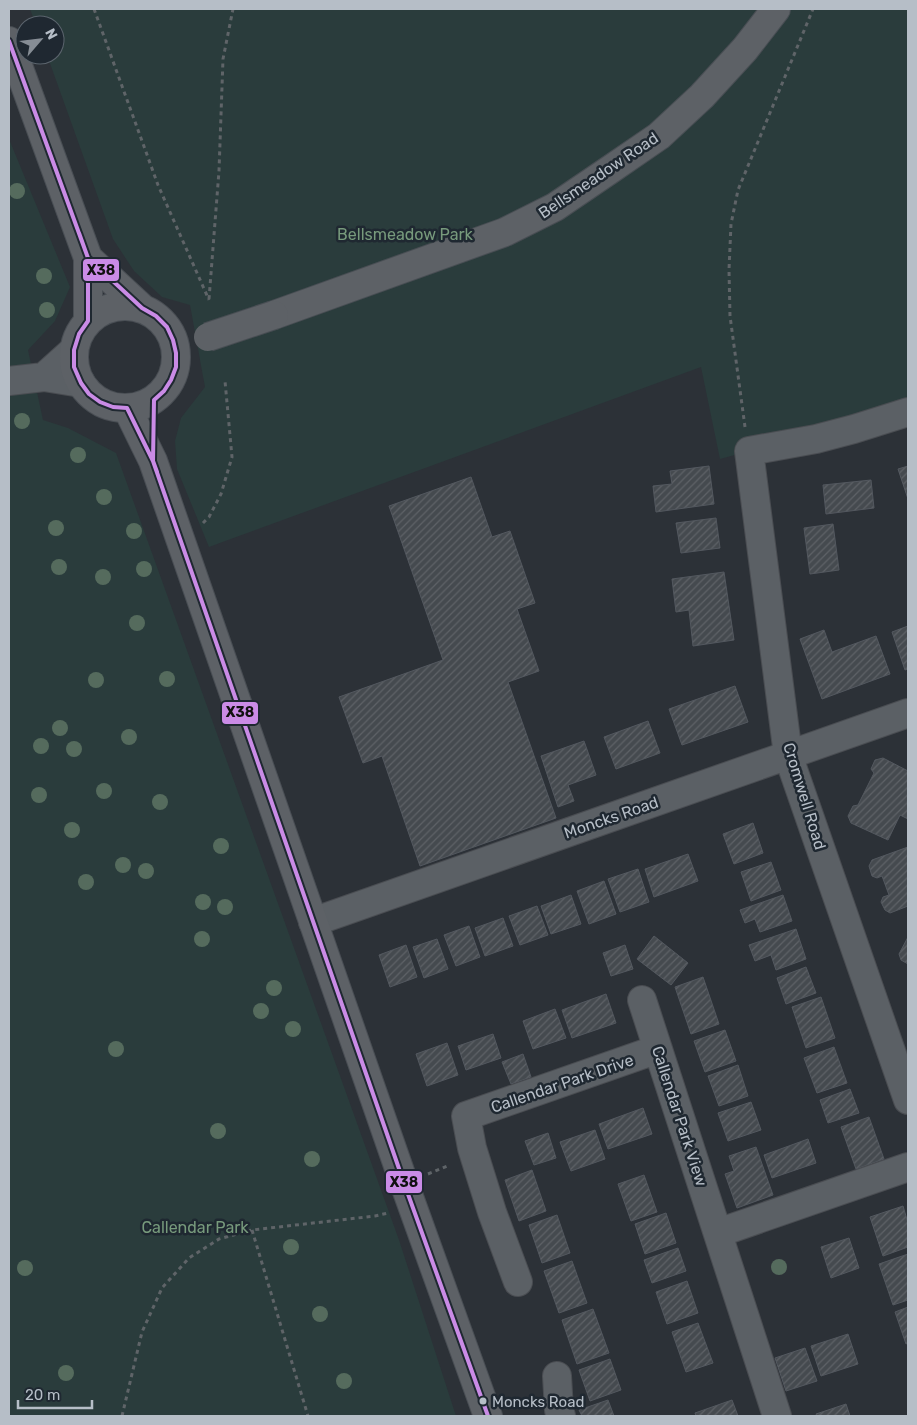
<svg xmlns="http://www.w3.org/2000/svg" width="917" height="1425" font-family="Rubik,sans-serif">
  <defs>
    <pattern id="building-hatch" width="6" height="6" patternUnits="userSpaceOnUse" patternTransform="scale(1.25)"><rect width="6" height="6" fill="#454a4f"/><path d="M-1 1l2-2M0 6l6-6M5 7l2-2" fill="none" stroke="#5e6267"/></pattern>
  </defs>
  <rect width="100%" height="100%" fill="#2c3137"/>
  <!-- park -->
  <path fill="#2a3c3c" d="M 30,9 L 908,9 L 908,412 L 749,451 L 720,459 L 701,367 L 209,547 L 177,469 L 175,441 L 181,418 L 205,387 L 190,305 L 162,297 L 134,271 L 113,239 L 47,55 L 55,55 L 55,25 L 36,25 Z
    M 9,139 L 70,287 L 55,321 L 28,350 L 43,420 L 68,428 L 116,453 L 399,1240 L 456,1416 L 9,1416 Z"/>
  <!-- building -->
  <path fill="url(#building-hatch)" stroke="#53585f" d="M 709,466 L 714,504 L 656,512 L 653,486 L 672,484 L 670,471 Z
    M 908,466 L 908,499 L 898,469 Z
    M 471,477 L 492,537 L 510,531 L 535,603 L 517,609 L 539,671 L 508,682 L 556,818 L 420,866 L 382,756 L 363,763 L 339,697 L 443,660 L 389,506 Z
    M 871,480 L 874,508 L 826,514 L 823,485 Z
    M 716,518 L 720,548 L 681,553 L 676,523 Z
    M 833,524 L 839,570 L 810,574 L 804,528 Z
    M 724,572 L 734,640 L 693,646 L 689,610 L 676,612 L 672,579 Z
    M 908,626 L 908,669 L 905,670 L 892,632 Z
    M 824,630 L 832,652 L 876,636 L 890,674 L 822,699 L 800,639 Z
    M 735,686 L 748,722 L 682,745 L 669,709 Z
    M 648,721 L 660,753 L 616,769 L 604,737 Z
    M 584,741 L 596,775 L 568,785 L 574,801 L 558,807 L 541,756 Z
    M 883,758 L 908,771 L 908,799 L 907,802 L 908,802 L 908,819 L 900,815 L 888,840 L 851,823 L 848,816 L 853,806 L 858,805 L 874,773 L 871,769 L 875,760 Z
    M 753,823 L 763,853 L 734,864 L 723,834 Z
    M 908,847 L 908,906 L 890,913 L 885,910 L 881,902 L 883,897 L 889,895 L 882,876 L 877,878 L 872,876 L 869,866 L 872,860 Z
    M 688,854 L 698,881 L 654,897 L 645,869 Z
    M 771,862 L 781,890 L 751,901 L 741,872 Z
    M 638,869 L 649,902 L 620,912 L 608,879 Z
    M 604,881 L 616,914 L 589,924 L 577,891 Z
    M 571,895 L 581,924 L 551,934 L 541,906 Z
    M 783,895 L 792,921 L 760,932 L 755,919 L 745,923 L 740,910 Z
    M 537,906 L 548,935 L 520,945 L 509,916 Z
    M 503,918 L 513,946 L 485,956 L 475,928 Z
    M 469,926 L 480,957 L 456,966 L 444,935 Z
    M 796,929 L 806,959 L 776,970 L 771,955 L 755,961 L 749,945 Z
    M 654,936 L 688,963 L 671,985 L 637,959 Z
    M 908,937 L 908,964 L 901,960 L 899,954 Z
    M 437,939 L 448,969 L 424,978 L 413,947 Z
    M 406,945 L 417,977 L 390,987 L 379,955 Z
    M 625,945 L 633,969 L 611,976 L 603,953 Z
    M 806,967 L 816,993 L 786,1004 L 777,978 Z
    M 703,977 L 719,1024 L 691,1034 L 675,987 Z
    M 606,994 L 616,1023 L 572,1038 L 562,1010 Z
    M 821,997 L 835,1038 L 806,1048 L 792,1007 Z
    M 555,1009 L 566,1038 L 533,1049 L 523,1021 Z
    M 725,1030 L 736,1061 L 705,1072 L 694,1041 Z
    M 493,1034 L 501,1058 L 466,1070 L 458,1046 Z
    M 447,1043 L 458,1075 L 427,1086 L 416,1054 Z
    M 834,1047 L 847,1083 L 817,1093 L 804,1058 Z
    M 523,1054 L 531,1077 L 511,1084 L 502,1062 Z
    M 738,1065 L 748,1096 L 719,1106 L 708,1076 Z
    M 850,1089 L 859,1113 L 828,1123 L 820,1100 Z
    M 751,1102 L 761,1130 L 728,1141 L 718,1113 Z
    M 643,1108 L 652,1134 L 608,1149 L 599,1124 Z
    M 869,1117 L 884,1159 L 856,1169 L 841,1127 Z
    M 595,1130 L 605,1159 L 571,1171 L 560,1142 Z
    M 548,1133 L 556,1158 L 534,1165 L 525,1141 Z
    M 808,1139 L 816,1163 L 772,1178 L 764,1155 Z
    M 756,1147 L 773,1195 L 737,1208 L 725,1174 L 734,1171 L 729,1156 Z
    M 532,1170 L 546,1211 L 519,1221 L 505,1180 Z
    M 644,1175 L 657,1212 L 631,1221 L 618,1184 Z
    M 903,1206 L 908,1223 L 908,1247 L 883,1256 L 870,1217 Z
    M 666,1213 L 676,1243 L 645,1254 L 635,1224 Z
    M 557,1215 L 570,1253 L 542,1263 L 529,1225 Z
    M 849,1238 L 859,1268 L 831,1278 L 821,1247 Z
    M 678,1248 L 686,1271 L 652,1283 L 644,1260 Z
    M 908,1254 L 908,1300 L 893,1305 L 879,1264 Z
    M 572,1261 L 587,1303 L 559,1313 L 544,1271 Z
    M 687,1281 L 698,1313 L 667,1324 L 656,1292 Z
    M 908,1307 L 908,1343 L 906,1344 L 895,1312 Z
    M 593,1309 L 609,1353 L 577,1364 L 562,1320 Z
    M 698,1323 L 713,1363 L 686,1372 L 672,1332 Z
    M 848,1334 L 858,1364 L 821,1376 L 811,1346 Z
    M 805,1348 L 817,1381 L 786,1391 L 775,1358 Z
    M 610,1359 L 621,1390 L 590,1401 L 579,1370 Z
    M 608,1400 L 614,1416 L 582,1416 L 579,1410 Z
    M 732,1400 L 738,1416 L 696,1416 L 695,1413 Z
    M 846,1404 L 850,1416 L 817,1416 L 816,1414 Z"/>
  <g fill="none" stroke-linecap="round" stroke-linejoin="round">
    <!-- minor casing -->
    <g stroke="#4a4d52" stroke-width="30">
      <path id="minor" d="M 44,377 L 74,350
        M 9,381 L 44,377 L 81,383
        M 908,412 L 854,429 L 816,439 L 749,451 L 788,755 L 908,1100
        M 313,922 L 908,713
        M 642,1000 L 777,1416
        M 718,1233 L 908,1167
        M 518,1282 L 492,1212 L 472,1148 L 466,1116 L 658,1049
        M 557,1376 L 559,1410 L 561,1416"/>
    </g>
    <!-- major casing -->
    <g stroke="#494e54" stroke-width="30">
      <path id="major" d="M 9,41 L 88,258 L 88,321
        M 88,258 L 142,308
        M74 357a51 51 0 1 1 102 0a51 51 0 1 1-102 0Z
        M 274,315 L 505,232 L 555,207 L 608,171 L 659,136 L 702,96 L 745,49 L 776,9
        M 127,408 L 153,461 L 404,1183 L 488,1416"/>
    </g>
    <!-- path -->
    <path stroke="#5f6468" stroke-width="3" stroke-dasharray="4 4" stroke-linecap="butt" d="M 94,9 L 158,185 L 209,300
      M 209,299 L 219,171 L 223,59 L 233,9
      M 745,427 L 730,316 L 729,270 L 731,224 L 738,190 L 813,9
      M 203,523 L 209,517 L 221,494 L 232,457 L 225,381
      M 428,1174 L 450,1165
      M 252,1230 L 308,1416
      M 122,1416 L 142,1332 L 162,1288 L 189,1258 L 219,1239 L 252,1230 L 375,1216 L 388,1213"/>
    <!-- minor -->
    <use href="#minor" stroke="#5b6065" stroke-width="28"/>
    <!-- major -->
    <use href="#major" stroke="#5d6166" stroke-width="28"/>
    <!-- major-bridge casing -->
    <g stroke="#494e54" stroke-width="30" stroke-linecap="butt">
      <path id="major-bridge" d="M 208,337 L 274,315"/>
    </g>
    <!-- major-bridge -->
    <use href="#major-bridge" stroke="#5d6166" stroke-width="28"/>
    <!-- bus-1 casing -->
    <g stroke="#1f2831" stroke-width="8">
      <path id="bus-1" d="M 9,41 L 88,258 L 142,308 L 156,316 L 167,327 L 173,340 L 176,353 L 176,367 L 171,380 L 164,391 L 154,400 L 153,461 L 404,1183 L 488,1416
        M 79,233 L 88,258 L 88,321 L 79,334 L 74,350 L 74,367 L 81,383 L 89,394 L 100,402 L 113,407 L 127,408 L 153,461 L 157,472"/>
    </g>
    <!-- bus-1 -->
    <use href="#bus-1" stroke="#ca8be6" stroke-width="4"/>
  </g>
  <!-- trees -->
  <g fill="#556b5d">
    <circle cx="17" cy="191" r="8"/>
    <circle cx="44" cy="276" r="8"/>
    <circle cx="47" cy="310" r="8"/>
    <circle cx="22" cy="421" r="8"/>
    <circle cx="78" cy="455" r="8"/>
    <circle cx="104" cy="497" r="8"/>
    <circle cx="56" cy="528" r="8"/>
    <circle cx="134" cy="531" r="8"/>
    <circle cx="59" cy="567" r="8"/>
    <circle cx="144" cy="569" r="8"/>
    <circle cx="103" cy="577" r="8"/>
    <circle cx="137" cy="623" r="8"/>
    <circle cx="167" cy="679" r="8"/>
    <circle cx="96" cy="680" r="8"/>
    <circle cx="60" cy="728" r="8"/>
    <circle cx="129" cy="737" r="8"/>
    <circle cx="41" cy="746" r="8"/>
    <circle cx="74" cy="749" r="8"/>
    <circle cx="104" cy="791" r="8"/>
    <circle cx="39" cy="795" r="8"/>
    <circle cx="160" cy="802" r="8"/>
    <circle cx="72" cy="830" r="8"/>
    <circle cx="221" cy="846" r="8"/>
    <circle cx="123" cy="865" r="8"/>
    <circle cx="146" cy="871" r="8"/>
    <circle cx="86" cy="882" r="8"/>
    <circle cx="203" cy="902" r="8"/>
    <circle cx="225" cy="907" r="8"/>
    <circle cx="202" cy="939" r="8"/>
    <circle cx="274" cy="988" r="8"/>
    <circle cx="261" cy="1011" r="8"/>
    <circle cx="293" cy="1029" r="8"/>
    <circle cx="116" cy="1049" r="8"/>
    <circle cx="218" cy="1131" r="8"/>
    <circle cx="312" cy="1159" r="8"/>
    <circle cx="291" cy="1247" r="8"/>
    <circle cx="779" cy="1267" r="8"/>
    <circle cx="25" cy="1268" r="8"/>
    <circle cx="320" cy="1314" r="8"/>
    <circle cx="66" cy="1373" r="8"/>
    <circle cx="344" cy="1381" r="8"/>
  </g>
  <!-- markers -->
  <circle fill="#b6bec7" stroke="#1f2831" stroke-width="2" cx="483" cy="1401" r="4.5"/>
  <g text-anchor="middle" stroke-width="5" stroke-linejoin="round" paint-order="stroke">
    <!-- bus labels -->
    <g font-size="15" fill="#b6bec7" stroke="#1f2831" text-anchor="start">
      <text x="492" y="1407">Moncks Road</text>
    </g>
    <!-- street labels -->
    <g font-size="16" fill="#b6bec7" stroke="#1f2831">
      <text transform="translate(598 175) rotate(-34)" y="6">Bellsmeadow Road</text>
      <text transform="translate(805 796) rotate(73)" y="6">Cromwell Road</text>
      <text transform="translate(611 817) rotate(-19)" y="6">Moncks Road</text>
      <text transform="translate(562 1083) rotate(-19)" y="6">Callendar Park Drive</text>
      <text transform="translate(680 1116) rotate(72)" y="6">Callendar Park View</text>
    </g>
    <!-- park labels -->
    <g font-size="16" fill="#779a7c" stroke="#1f2831">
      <text x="405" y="240">Bellsmeadow Park</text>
      <text x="195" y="1233">Callendar Park</text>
    </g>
  </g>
  <g stroke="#1f2831" stroke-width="2">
    <rect x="82" y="258" width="38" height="24" rx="5" fill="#ca8be6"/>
    <rect x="221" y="701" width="38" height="24" rx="5" fill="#ca8be6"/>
    <rect x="385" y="1170" width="38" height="24" rx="5" fill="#ca8be6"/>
  </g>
  <g font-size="14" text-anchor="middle" font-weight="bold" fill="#111">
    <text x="101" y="275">X38</text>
    <text x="240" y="717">X38</text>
    <text x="404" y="1187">X38</text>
  </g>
  <!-- border -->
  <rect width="917" height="1425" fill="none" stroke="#b6bec7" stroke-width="20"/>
  <!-- north arrow -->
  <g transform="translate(40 40) rotate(62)"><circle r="24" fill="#1f2831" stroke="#5b646d"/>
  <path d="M0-4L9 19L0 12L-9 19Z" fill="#868d95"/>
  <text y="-8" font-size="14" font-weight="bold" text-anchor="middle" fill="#b6bec7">N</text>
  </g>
  <!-- scale -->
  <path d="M18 1400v8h74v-8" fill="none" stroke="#b6bec7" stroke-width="2.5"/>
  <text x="25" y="1400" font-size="15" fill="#b6bec7" stroke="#1f2831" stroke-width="4" paint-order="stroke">20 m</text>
</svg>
